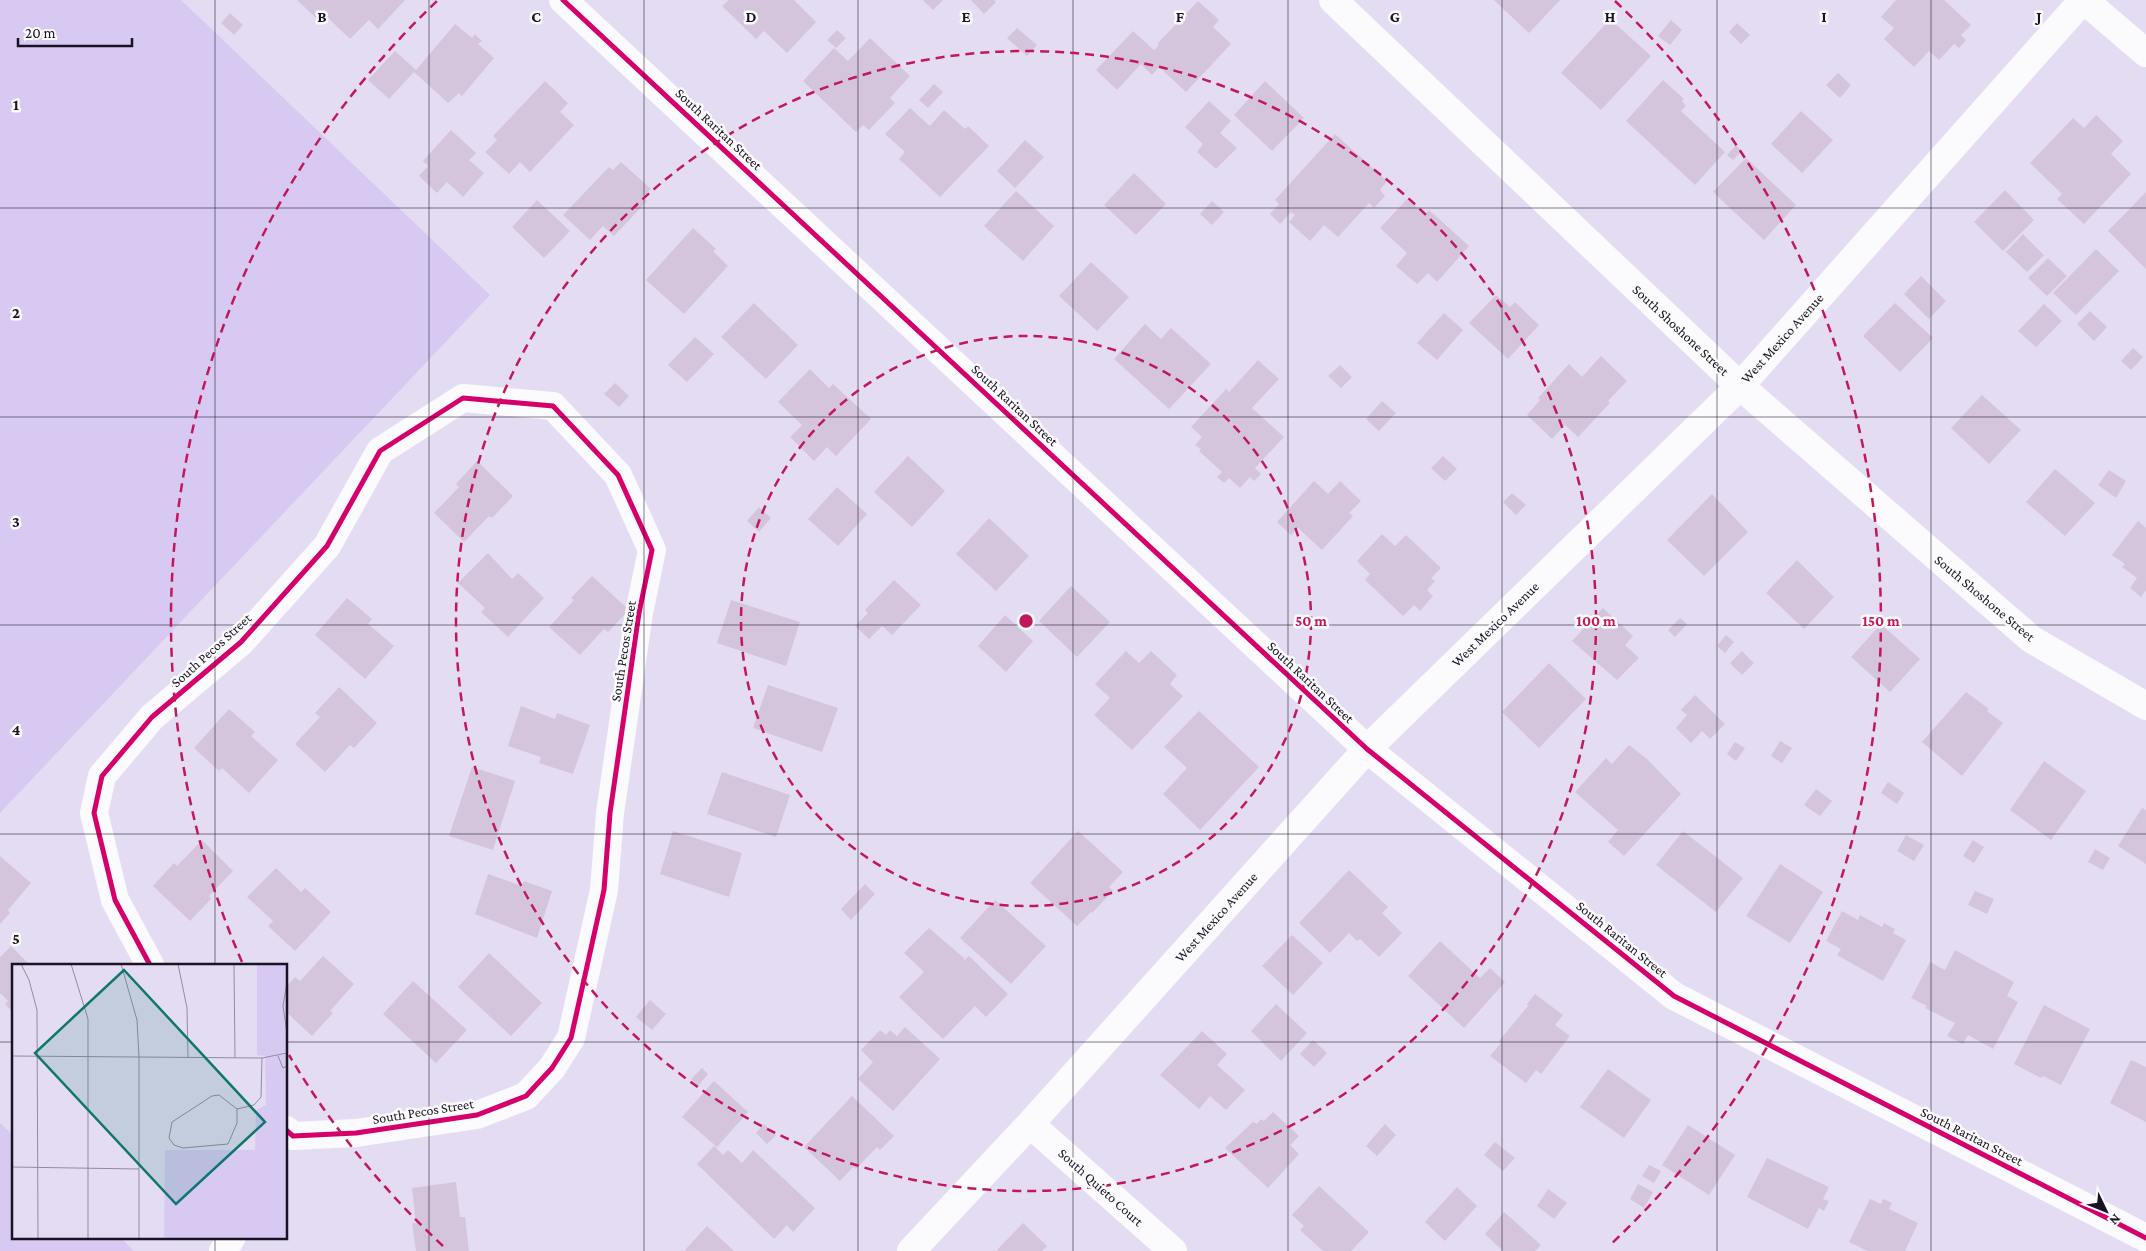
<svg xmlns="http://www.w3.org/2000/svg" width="2146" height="1251" font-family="'Crimson Pro',serif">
  <rect width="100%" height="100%" fill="#e4dcf2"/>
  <!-- green -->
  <path fill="#d8c9f3" d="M 0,0 L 181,0 L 490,295 L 0,813 Z
    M 0,1123 L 14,1136 L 14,1237 L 120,1237 L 134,1251 L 0,1251 Z"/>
  <!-- building -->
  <path fill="#d4c5dd" d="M 297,0 L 405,0 L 378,29 L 369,20 L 350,39 L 322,12 L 316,18 Z
    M 729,0 L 794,0 L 816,22 L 787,53 L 764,31 L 756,39 L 722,6 Z
    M 923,0 L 943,0 L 933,10 Z
    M 971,0 L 994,0 L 996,2 L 984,14 Z
    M 1494,0 L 1560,0 L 1529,33 Z
    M 1896,0 L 1944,0 L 1971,25 L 1961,35 L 1966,40 L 1959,48 L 1954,44 L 1939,60 L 1929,51 L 1914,67 L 1884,39 L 1894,28 L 1881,17 Z
    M 1198,1 L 1219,20 L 1213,27 L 1231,44 L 1186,92 L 1159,67 L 1152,75 L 1141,64 L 1117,90 L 1096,70 L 1133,31 L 1154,50 L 1159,45 L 1157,44 Z
    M 230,13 L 243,25 L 234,35 L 221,23 Z
    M 1610,19 L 1651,56 L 1601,110 L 1561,73 Z
    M 1671,20 L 1682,30 L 1670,45 L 1658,36 Z
    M 1737,23 L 1750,35 L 1741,44 L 1729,32 Z
    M 455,24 L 472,38 L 475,34 L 482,41 L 478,44 L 494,58 L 462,96 L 459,93 L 448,103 L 414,72 L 389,99 L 368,80 L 395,51 L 416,70 Z
    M 1017,28 L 1037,45 L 1027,56 L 1007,38 Z
    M 837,30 L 846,38 L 836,48 L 827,40 Z
    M 870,38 L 910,76 L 890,98 L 895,103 L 869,130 L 863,125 L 856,132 L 803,81 L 834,48 L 848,61 Z
    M 1838,73 L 1851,85 L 1840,98 L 1826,85 Z
    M 1663,80 L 1684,99 L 1682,101 L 1686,106 L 1681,111 L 1725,152 L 1695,185 L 1626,121 Z
    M 545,81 L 568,103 L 560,112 L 574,125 L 530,172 L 520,162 L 509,174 L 485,152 L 497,140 L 493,136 Z
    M 1265,81 L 1304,118 L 1272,151 L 1234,115 Z
    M 934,84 L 943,92 L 928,108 L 919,100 Z
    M 1209,101 L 1231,121 L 1220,133 L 1237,148 L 1216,169 L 1197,152 L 1203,144 L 1185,127 Z
    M 910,108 L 930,126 L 944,110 L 965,129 L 968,126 L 989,146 L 940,197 L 899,159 L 905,152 L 885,134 Z
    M 1801,111 L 1833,140 L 1802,173 L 1771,144 Z
    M 2096,115 L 2123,141 L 2111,154 L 2131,174 L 2084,224 L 2057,199 L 2062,194 L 2030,163 L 2073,118 L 2084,128 Z
    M 451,130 L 476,153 L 469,160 L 484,173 L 463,197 L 447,182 L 437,193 L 419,176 L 428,166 L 423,161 Z
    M 1335,134 L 1387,181 L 1380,190 L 1385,196 L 1374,208 L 1369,203 L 1338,237 L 1324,225 L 1310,241 L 1289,222 L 1295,215 L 1291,212 L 1280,224 L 1270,214 L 1279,204 L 1275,200 Z
    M 1025,140 L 1044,157 L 1015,188 L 997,171 Z
    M 1736,145 L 1742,151 L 1733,160 L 1727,155 Z
    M 1746,158 L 1796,205 L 1764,240 L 1713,192 Z
    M 621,162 L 651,189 L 643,197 L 647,201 L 614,236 L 603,226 L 590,240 L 563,215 L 609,167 L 613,170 Z
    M 1134,173 L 1166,204 L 1136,235 L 1104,205 Z
    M 2005,190 L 2034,220 L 2003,251 L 1974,222 Z
    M 1016,191 L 1054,226 L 1023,261 L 984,226 Z
    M 2146,192 L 2146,269 L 2108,231 Z
    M 1407,199 L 1425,214 L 1429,210 L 1469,246 L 1437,282 L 1428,273 L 1417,284 L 1396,266 L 1407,253 L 1380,228 Z
    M 537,200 L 570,231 L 544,258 L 512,227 Z
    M 1212,201 L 1224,212 L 1212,225 L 1200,214 Z
    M 693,228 L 716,249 L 713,251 L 728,266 L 684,314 L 646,280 Z
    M 2023,234 L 2044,255 L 2027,272 L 2006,252 Z
    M 2096,249 L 2119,271 L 2076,315 L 2053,293 Z
    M 2048,258 L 2067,276 L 2047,296 L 2028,278 Z
    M 1091,262 L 1129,297 L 1097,331 L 1059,296 Z
    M 1921,276 L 1946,301 L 1929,319 L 1904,294 Z
    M 1496,295 L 1510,307 L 1515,302 L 1539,325 L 1508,359 L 1469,323 Z
    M 754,303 L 798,345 L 766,379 L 721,337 Z
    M 1895,303 L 1933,338 L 1900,372 L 1863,336 Z
    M 2044,304 L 2062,321 L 2036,347 L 2018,331 Z
    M 2090,311 L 2107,327 L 2094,341 L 2077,324 Z
    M 1444,313 L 1463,330 L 1437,360 L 1417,343 Z
    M 1145,324 L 1161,339 L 1171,328 L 1211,364 L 1169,409 L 1114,359 Z
    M 695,337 L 714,354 L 687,382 L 668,365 Z
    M 2133,348 L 2143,357 L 2131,370 L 2121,361 Z
    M 1601,356 L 1627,381 L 1608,401 L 1610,403 L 1578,437 L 1565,425 L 1552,439 L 1527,415 L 1540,400 L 1538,398 L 1569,364 L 1582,377 Z
    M 1258,360 L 1279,379 L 1252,408 L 1284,437 L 1255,468 L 1261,474 L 1254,481 L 1250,477 L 1240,488 L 1229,478 L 1224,483 L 1217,477 L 1222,472 L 1199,451 L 1201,449 L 1195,445 L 1202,437 L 1191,427 L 1226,389 L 1229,392 Z
    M 1340,365 L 1352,377 L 1341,388 L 1328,376 Z
    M 810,369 L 829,388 L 833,384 L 871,419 L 836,456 L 827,447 L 814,461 L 790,437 L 802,425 L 778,402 Z
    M 615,383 L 629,396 L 619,407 L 604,394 Z
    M 1982,395 L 2021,430 L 1989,464 L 1951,428 Z
    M 1382,401 L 1396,413 L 1379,431 L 1366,419 Z
    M 908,456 L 945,491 L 912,527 L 874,492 Z
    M 1443,456 L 1457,469 L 1445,481 L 1431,468 Z
    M 477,461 L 513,496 L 492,518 L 489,516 L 464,542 L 434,513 L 459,487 L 456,484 Z
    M 2055,469 L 2095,503 L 2065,536 L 2026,502 Z
    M 2109,470 L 2126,481 L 2116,498 L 2098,485 Z
    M 1314,481 L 1328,494 L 1340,481 L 1361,501 L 1349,513 L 1353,516 L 1322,550 L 1298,528 L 1291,535 L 1277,522 Z
    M 837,487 L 867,514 L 838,546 L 808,519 Z
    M 1512,493 L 1526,505 L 1516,515 L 1503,502 Z
    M 1712,494 L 1748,532 L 1704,576 L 1667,540 Z
    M 759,507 L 771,518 L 759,532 L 747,521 Z
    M 989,518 L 1029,556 L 996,591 L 956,554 Z
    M 2138,521 L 2146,528 L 2146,590 L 2141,597 L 2130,588 L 2137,578 L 2122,567 L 2125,564 L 2112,555 Z
    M 1382,534 L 1395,546 L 1406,535 L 1441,568 L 1431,578 L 1435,581 L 1427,590 L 1433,596 L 1420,611 L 1414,605 L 1403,616 L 1365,580 L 1370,574 L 1357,561 Z
    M 488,553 L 512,579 L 518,573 L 544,598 L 508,637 L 481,612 L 485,608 L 458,583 Z
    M 1797,560 L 1834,597 L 1804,629 L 1766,593 Z
    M 592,576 L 629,610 L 608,632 L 604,629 L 580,655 L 549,627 L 574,600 L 571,598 Z
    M 894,580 L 921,605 L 892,635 L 882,626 L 869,639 L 855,626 L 868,613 L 865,610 Z
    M 1071,586 L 1110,622 L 1077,657 L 1039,621 Z
    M 347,598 L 372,619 L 368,624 L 394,646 L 365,679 L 315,635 Z
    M 731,600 L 800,622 L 786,666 L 717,643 Z
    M 1603,608 L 1633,636 L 1625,645 L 1639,658 L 1617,680 L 1572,641 Z
    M 1005,615 L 1033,641 L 1006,672 L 978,646 Z
    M 1680,618 L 1687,624 L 1675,637 L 1668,630 Z
    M 1881,624 L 1920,659 L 1890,692 L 1851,657 Z
    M 1726,635 L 1734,642 L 1725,653 L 1717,646 Z
    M 1126,651 L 1139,663 L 1151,651 L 1177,675 L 1170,684 L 1183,696 L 1132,750 L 1094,715 L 1110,698 L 1095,684 Z
    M 1742,651 L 1754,663 L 1742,675 L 1730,663 Z
    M 1549,663 L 1586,699 L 1539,748 L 1502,712 Z
    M 768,685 L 838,708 L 822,752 L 753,728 Z
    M 339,687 L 377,723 L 354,748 L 350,745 L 325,772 L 295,744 L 320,717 L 315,713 Z
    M 1966,692 L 1989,709 L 1987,711 L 2003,723 L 1962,776 L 1922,742 Z
    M 1695,695 L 1725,724 L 1710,739 L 1702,731 L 1691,743 L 1676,728 L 1687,715 L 1681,710 Z
    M 521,706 L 555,719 L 557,713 L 590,725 L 573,774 L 539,763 L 541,757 L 508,746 Z
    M 229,709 L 255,732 L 251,736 L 278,760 L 249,793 L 222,768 L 219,771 L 194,748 Z
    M 1199,711 L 1259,767 L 1200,830 L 1163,794 L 1187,768 L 1164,747 Z
    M 1780,741 L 1792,748 L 1782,763 L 1771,756 Z
    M 1735,742 L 1745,748 L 1736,761 L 1727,754 Z
    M 1629,745 L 1647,759 L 1681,794 L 1624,856 L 1608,842 L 1618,830 L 1575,792 L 1606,758 L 1612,764 Z
    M 2044,761 L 2086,791 L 2051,840 L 2010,810 Z
    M 472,767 L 515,781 L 493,850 L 449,836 Z
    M 722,772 L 790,795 L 776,837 L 707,814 Z
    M 1888,782 L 1904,793 L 1897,804 L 1881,793 Z
    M 1816,789 L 1832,801 L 1820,816 L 1804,805 Z
    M 2142,808 L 2146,810 L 2146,864 L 2118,846 Z
    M 673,831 L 742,853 L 729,897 L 660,874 Z
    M 1078,831 L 1123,872 L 1109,887 L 1113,891 L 1092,913 L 1091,912 L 1077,926 L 1030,883 Z
    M 1683,831 L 1743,878 L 1716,912 L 1656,865 Z
    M 1906,835 L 1924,845 L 1914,861 L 1897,851 Z
    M 202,840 L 233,871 L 209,896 L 211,899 L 190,921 L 153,886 L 174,863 L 177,866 Z
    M 1973,840 L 1984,847 L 1974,863 L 1963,856 Z
    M 2095,849 L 2110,858 L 2103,870 L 2088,862 Z
    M 0,856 L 31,883 L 8,910 L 10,913 L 0,924 Z
    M 1780,864 L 1823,892 L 1790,943 L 1746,916 Z
    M 276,868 L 301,892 L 305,888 L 331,912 L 295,951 L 268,926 L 273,921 L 247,897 Z
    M 1349,870 L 1388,907 L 1382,913 L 1402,933 L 1379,957 L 1360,939 L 1357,941 L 1349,933 L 1330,953 L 1299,923 Z
    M 488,874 L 522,886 L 524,881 L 552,891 L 537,938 L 475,914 Z
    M 865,884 L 875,894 L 851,920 L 841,909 Z
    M 1975,891 L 1994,899 L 1987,914 L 1968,905 Z
    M 995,900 L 1046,946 L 1011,984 L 960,938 Z
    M 1842,911 L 1858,920 L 1860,915 L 1882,927 L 1884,923 L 1895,929 L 1893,933 L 1906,940 L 1883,981 L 1837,955 L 1841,949 L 1826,941 Z
    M 929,928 L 964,958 L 963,961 L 969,956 L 1008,994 L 986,1017 L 975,1006 L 943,1039 L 899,997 L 924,972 L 904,953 Z
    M 1292,935 L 1323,963 L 1293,995 L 1262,966 Z
    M 1440,941 L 1480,978 L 1490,968 L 1505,982 L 1464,1028 L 1408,976 Z
    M 11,946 L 30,965 L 14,965 L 14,1013 L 5,1004 L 8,1001 L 0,993 L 0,957 Z
    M 1955,950 L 2014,982 L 2007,996 L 2018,1002 L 1993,1049 L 1968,1035 L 1963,1044 L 1947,1036 L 1955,1023 L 1925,1008 L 1927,1006 L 1911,998 L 1930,962 L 1945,970 Z
    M 489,953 L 542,1003 L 511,1036 L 458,987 Z
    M 323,956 L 354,984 L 330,1011 L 333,1013 L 312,1036 L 286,1012 L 286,987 L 295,977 L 300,981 Z
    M 413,981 L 467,1030 L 436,1063 L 383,1014 Z
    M 1535,994 L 1563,1015 L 1555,1025 L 1570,1036 L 1541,1074 L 1536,1070 L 1526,1083 L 1490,1056 L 1501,1043 L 1499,1041 L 1528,1006 L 1527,1004 Z
    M 650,1000 L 666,1014 L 652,1030 L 636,1017 Z
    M 1276,1004 L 1307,1033 L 1281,1061 L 1251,1031 Z
    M 2044,1005 L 2090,1029 L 2061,1085 L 2043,1076 L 2041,1078 L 2014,1064 Z
    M 905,1027 L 940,1059 L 893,1111 L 858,1079 L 873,1062 L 861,1050 L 880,1030 L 886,1035 L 890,1030 L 897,1036 Z
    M 1202,1031 L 1227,1054 L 1217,1065 L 1245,1090 L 1226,1110 L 1210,1096 L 1199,1109 L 1160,1075 Z
    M 1313,1040 L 1327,1053 L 1314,1067 L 1300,1054 Z
    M 2131,1060 L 2146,1067 L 2146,1122 L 2110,1103 Z
    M 702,1068 L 708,1074 L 698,1086 L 691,1079 Z
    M 1608,1069 L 1651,1100 L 1624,1138 L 1580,1107 Z
    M 714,1081 L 748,1112 L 717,1147 L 682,1117 Z
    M 852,1096 L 894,1136 L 880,1150 L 877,1147 L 856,1169 L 853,1167 L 840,1181 L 804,1147 Z
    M 1273,1112 L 1299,1136 L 1290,1145 L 1299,1154 L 1268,1188 L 1225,1148 L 1253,1122 L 1257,1124 L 1261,1119 L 1264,1121 Z
    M 764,1124 L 776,1135 L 767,1144 L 756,1133 Z
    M 1385,1124 L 1396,1135 L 1377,1156 L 1366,1146 Z
    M 1688,1125 L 1735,1155 L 1709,1195 L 1662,1165 Z
    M 1495,1142 L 1515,1158 L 1503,1171 L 1484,1155 Z
    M 714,1146 L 723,1155 L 728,1150 L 742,1163 L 753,1150 L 815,1208 L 793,1232 L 787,1225 L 774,1239 L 697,1164 Z
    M 1767,1158 L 1829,1187 L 1823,1199 L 1829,1201 L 1824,1211 L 1819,1208 L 1808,1229 L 1747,1197 Z
    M 1649,1165 L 1661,1171 L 1654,1183 L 1642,1176 Z
    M 456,1182 L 460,1217 L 465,1217 L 469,1251 L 416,1251 L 412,1223 L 416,1223 L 412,1188 Z
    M 1638,1184 L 1653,1192 L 1644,1208 L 1630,1199 Z
    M 1319,1186 L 1369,1232 L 1351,1251 L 1323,1251 L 1300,1230 L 1304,1226 L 1292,1215 Z
    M 1457,1187 L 1477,1206 L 1445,1241 L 1425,1222 Z
    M 1548,1189 L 1567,1203 L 1554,1219 L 1537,1206 Z
    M 1870,1199 L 1881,1204 L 1883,1199 L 1892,1203 L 1889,1209 L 1918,1223 L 1905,1251 L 1868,1251 L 1849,1242 Z
    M 1504,1212 L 1541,1245 L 1535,1251 L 1503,1251 L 1485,1234 Z
    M 1023,1223 L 1047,1246 L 1042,1251 L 996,1251 Z
    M 707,1226 L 734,1251 L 684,1251 Z"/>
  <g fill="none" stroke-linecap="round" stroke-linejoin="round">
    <!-- minor -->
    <path stroke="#fbfafd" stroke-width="28" d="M 563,0 L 1367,749 L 1674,996 L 2146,1238
      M 1333,0 L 1740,386 L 2031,639 L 2146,706
      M 2084,0 L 2146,53
      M 150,965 L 115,900 L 94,813 L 102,776 L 152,717 L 241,642 L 327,546 L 380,451 L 463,398 L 553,406 L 618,475 L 652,550 L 639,613 L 610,813 L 604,890 L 571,1038 L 552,1068 L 526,1096 L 477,1115 L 356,1133 L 293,1136 L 286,1130
      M 1030,1124 L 1173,1251
      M 223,1251 L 232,1237
      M 911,1251 L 1030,1124 L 1367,749 L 1740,386 L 2083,0"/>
    <!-- cycleway casing -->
    <g stroke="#fbfbfb" stroke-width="8">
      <path id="cycleway" d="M 563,0 L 1367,749 L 1674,996 L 2146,1238
        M 150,965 L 115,900 L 94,813 L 102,776 L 152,717 L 241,642 L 327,546 L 380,451 L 463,398 L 553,406 L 618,475 L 652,550 L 639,613 L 610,813 L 604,890 L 571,1038 L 552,1068 L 526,1096 L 477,1115 L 356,1133 L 293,1136 L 286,1130"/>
    </g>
    <!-- cycleway -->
    <use href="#cycleway" stroke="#d6006c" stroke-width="5"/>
  </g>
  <!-- grid -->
  <path fill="none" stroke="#191224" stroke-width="1" stroke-opacity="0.55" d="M 215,0 L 215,965M 429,0 L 429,1251M 644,0 L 644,1251M 858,0 L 858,1251M 1073,0 L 1073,1251M 1288,0 L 1288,1251M 1502,0 L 1502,1251M 1717,0 L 1717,1251M 1931,0 L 1931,1251M 0,208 L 2146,208M 0,417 L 2146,417M 0,625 L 2146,625M 0,834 L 2146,834M 0,1042 L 14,1042M 286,1042 L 2146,1042M 215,1237 L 215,1251"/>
  <!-- distance rings -->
  <g fill="none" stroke="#c2185b" stroke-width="2.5" stroke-dasharray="9 6">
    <circle cx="1026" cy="621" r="285"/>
    <circle cx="1026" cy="621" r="570"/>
    <path d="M443 1246A855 855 0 0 1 289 1055M242 962A855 855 0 0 1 437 1M1615 1A855 855 0 0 1 1609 1246"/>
  </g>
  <g text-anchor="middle" stroke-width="5" stroke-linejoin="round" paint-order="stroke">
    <!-- street labels -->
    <g font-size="14" fill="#191224" stroke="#fbfbfb">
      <text transform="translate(719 129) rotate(43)" y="5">South Raritan Street</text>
      <text transform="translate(1681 330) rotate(43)" y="5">South Shoshone Street</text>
      <text transform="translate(1782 338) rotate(-48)" y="5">West Mexico Avenue</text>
      <text transform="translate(1015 405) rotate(43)" y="5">South Raritan Street</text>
      <text transform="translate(1985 598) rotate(40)" y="5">South Shoshone Street</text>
      <text transform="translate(1495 624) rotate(-44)" y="5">West Mexico Avenue</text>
      <text transform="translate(211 650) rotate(-42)" y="5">South Pecos Street</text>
      <text transform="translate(623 651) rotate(-81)" y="5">South Pecos Street</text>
      <text transform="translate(1311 682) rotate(43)" y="5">South Raritan Street</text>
      <text transform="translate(1216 917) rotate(-48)" y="5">West Mexico Avenue</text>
      <text transform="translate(1622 939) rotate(39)" y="5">South Raritan Street</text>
      <text transform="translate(423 1111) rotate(-9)" y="5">South Pecos Street</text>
      <text transform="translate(1972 1136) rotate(27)" y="5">South Raritan Street</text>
      <text transform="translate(1101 1187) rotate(42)" y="5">South Quieto Court</text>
    </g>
  </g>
  <!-- overview -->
  <g transform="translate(12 964)">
    <rect width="275" height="275" fill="#e4dcf2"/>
    <path d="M 245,0 L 275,0 L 275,275 L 152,275 L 153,186 L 243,186 L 244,146 L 254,141 L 253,92 L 245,91 Z" fill="#d8c9f3"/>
    <path fill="none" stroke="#938ba0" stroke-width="1" d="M 9,0 L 17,16 L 25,46 L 26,275M 59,0 L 76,55 L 76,275M 109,0 L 125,56 L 127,94 L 127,275M 166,0 L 175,44 L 176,94M 222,0 L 223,94M 275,18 L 271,42 L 275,69M 0,92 L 250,94 L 275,89M 266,92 L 271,104 L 275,102M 207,131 L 225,145 L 225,159 L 216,180 L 171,184 L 162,181 L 157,174 L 160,158 L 200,132 ZM 225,145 L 242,141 L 249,133 L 250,94M 0,203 L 127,205"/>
    <path fill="#0f766e" fill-opacity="0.15" stroke="#0f766e" stroke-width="2.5" d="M 112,6 L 253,158 L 164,240 L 23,89 Z"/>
    <rect width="275" height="275" fill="none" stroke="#191224" stroke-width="2.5"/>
  </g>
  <g font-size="16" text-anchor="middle" font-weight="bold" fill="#191224" stroke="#fbfbfb" stroke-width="5" stroke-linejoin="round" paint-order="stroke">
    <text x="322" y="22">B</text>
    <text x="536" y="22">C</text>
    <text x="751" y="22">D</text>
    <text x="966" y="22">E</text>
    <text x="1180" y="22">F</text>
    <text x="1395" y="22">G</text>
    <text x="1610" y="22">H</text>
    <text x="1824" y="22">I</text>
    <text x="2039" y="22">J</text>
    <text x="16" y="110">1</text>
    <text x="16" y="318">2</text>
    <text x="16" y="527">3</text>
    <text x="16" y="735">4</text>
    <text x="16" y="944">5</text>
  </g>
  <circle cx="1026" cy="621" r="8" fill="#c2185b" stroke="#fbfbfb" stroke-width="2.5"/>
  <g font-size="15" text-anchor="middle" font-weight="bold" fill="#c2185b" stroke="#fbfbfb" stroke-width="5" stroke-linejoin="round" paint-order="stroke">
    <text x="1311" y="626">50 m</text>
    <text x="1596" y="626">100 m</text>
    <text x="1881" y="626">150 m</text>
  </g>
  <!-- north arrow -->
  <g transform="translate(2106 1211) rotate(133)" stroke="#fbfbfb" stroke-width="4" paint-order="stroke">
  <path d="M0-4L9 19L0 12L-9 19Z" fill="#191224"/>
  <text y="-8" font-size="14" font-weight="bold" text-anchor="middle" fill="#191224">N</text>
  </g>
  <!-- scale -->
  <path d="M18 38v8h114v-8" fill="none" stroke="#191224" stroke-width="2.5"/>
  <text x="25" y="38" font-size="15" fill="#191224" stroke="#fbfbfb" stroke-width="4" paint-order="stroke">20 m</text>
</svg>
